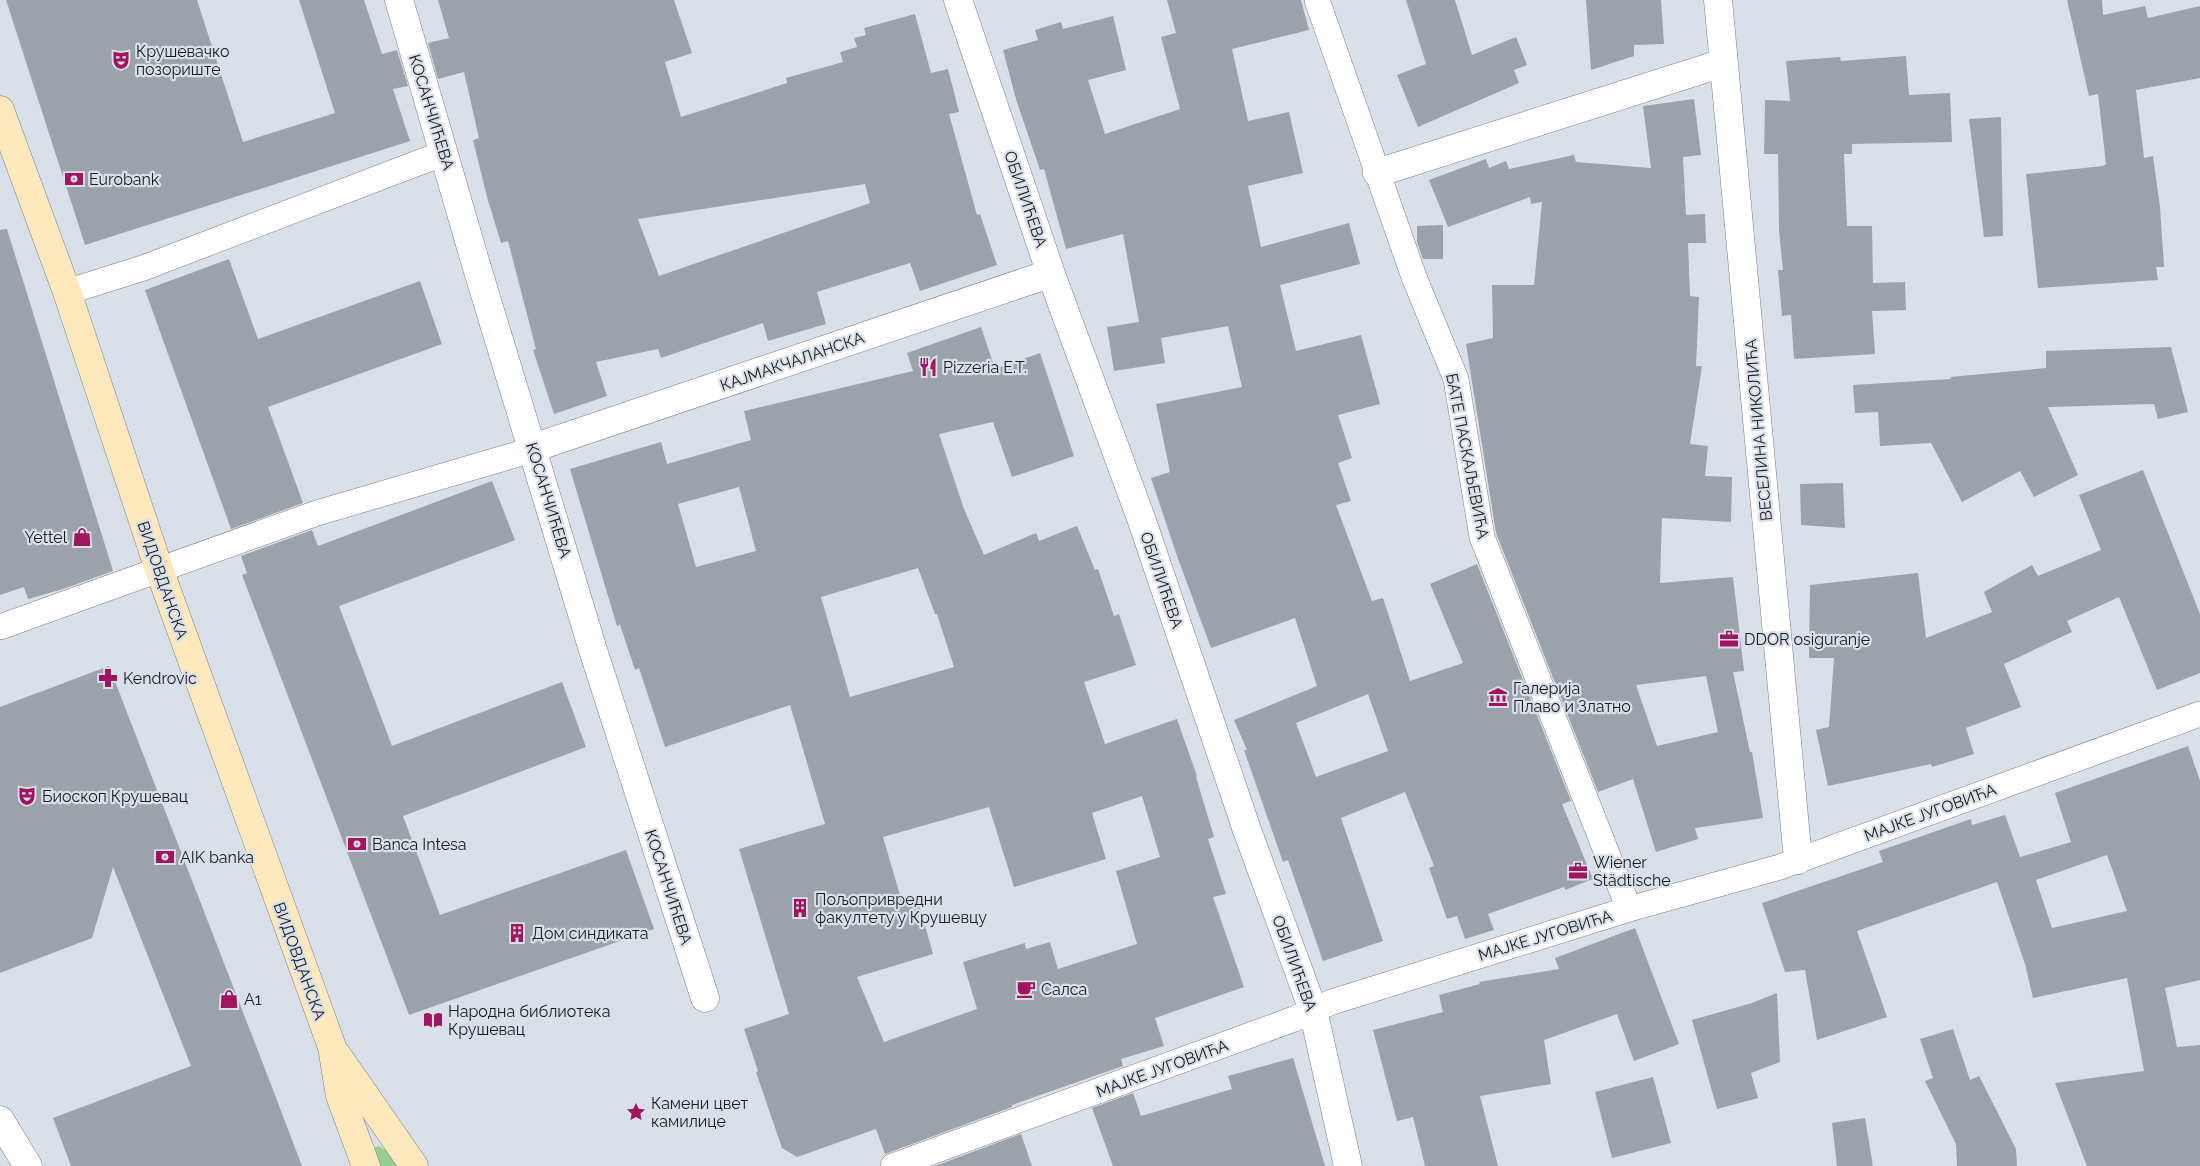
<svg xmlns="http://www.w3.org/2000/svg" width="2200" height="1166" font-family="Raleway,sans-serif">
  <rect width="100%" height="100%" fill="#dae0e9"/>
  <!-- green -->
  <path fill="#96cd92" d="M 379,1146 L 388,1152 L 398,1166 L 377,1166 L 374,1148 Z"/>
  <!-- building -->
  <path fill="#9ca2aa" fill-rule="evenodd" d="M 6,0 L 197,0 L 243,142 L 335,113 L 299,0 L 364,0 L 382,54 L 397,50 L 408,86 L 393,89 L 410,141 L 85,245 Z
    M 438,0 L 674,0 L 692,53 L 665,62 L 681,117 L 787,83 L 786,78 L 843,62 L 840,52 L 857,47 L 854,38 L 866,35 L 864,28 L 915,14 L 931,73 L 948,69 L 959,112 L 949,114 L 977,215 L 980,214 L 997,265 L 920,291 L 910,263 L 817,292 L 826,324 L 768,341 L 763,323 L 661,358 L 658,349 L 596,362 L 607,396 L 554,414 L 533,350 L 536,349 L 508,241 L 501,243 L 487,197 L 473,140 L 479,138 L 464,72 L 438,79 L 428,43 L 449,38 ZM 865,184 L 870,203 L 659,276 L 638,219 Z
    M 1167,0 L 1301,0 L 1309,30 L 1232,49 L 1248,121 L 1289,112 L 1303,173 L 1248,186 L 1261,247 L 1349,223 L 1360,264 L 1280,285 L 1296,351 L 1361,335 L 1380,404 L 1338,415 L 1352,458 L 1338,463 L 1351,501 L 1336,505 L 1372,601 L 1383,598 L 1410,681 L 1463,663 L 1430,584 L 1477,564 L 1571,801 L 1562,804 L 1593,879 L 1565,890 L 1564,887 L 1488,914 L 1494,930 L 1465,939 L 1457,916 L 1447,919 L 1429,868 L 1434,866 L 1405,792 L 1341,818 L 1383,941 L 1323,961 L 1288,860 L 1283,862 L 1244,750 L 1247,750 L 1234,720 L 1317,686 L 1295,618 L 1211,648 L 1177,556 L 1151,478 L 1170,472 L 1156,404 L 1242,387 L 1228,326 L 1161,338 L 1165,363 L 1114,371 L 1107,327 L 1139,322 L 1123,234 L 1066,249 L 1044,169 L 1040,170 L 1016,99 L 1003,50 L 1038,40 L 1035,30 L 1061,22 L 1063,29 L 1113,16 L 1126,70 L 1088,80 L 1105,134 L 1180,109 L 1161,37 L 1176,33 ZM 1368,694 L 1388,751 L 1316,777 L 1296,723 Z
    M 1406,0 L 1455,0 L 1472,55 L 1516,37 L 1527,65 L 1514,70 L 1519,83 L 1418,127 L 1397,75 L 1426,64 Z
    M 1586,0 L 1661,0 L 1664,44 L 1634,45 L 1634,56 L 1591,70 Z
    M 2067,0 L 2102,0 L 2103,15 L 2145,6 L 2148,18 L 2200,6 L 2200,78 L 2136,90 L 2144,158 L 2153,156 L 2160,207 L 2164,267 L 2156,267 L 2158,280 L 2038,288 L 2026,174 L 2103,166 L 2106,164 L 2098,94 L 2089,96 Z
    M 1906,56 L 1909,95 L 1950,93 L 1952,142 L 1852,144 L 1852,154 L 1844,154 L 1847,226 L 1872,226 L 1873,283 L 1905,282 L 1906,310 L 1872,311 L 1875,354 L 1794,359 L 1791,315 L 1782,316 L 1778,270 L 1783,270 L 1779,231 L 1778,154 L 1764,154 L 1765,100 L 1790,101 L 1786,61 L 1840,57 L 1841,61 Z
    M 1694,99 L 1701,155 L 1683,157 L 1686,215 L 1705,214 L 1706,243 L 1688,243 L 1690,296 L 1699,297 L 1696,366 L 1702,366 L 1690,444 L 1708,446 L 1705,476 L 1732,477 L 1731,522 L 1662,518 L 1660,583 L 1733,577 L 1744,671 L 1733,672 L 1750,752 L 1752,752 L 1763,818 L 1695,828 L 1698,839 L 1656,852 L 1633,779 L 1598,792 L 1496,533 L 1466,344 L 1493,338 L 1492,285 L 1534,285 L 1542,202 L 1531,204 L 1530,197 L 1448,227 L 1429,180 L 1486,159 L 1489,168 L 1506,161 L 1509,169 L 1574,155 L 1576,162 L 1651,168 L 1643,106 ZM 1706,676 L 1718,732 L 1657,746 L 1636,685 Z
    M 2001,117 L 2003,236 L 1984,237 L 1969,119 Z
    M 1443,225 L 1443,259 L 1423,259 L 1417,242 L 1417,226 Z
    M 7,229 L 113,571 L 63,589 L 28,599 L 24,587 L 0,595 L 0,230 Z
    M 229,259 L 258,339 L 420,281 L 442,344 L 268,407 L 303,503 L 231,529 L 145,290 Z
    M 981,327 L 995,369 L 1040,353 L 1074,456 L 1012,477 L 993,422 L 939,434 L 964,509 L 984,555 L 1036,533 L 1039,541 L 1077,526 L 1095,570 L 1098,569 L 1114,616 L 1119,614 L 1136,665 L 1084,682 L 1105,744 L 1177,719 L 1197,776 L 1196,777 L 1214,837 L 1208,839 L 1226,894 L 1213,897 L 1244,987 L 1155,1018 L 1164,1046 L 1121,1059 L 1123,1066 L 1012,1105 L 1012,1107 L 885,1154 L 876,1129 L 797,1157 L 782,1148 L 756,1072 L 758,1071 L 744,1029 L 789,1014 L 739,849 L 825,824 L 790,705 L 665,747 L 639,668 L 635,670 L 620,625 L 617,626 L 570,469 L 661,442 L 667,464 L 751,440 L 744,411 L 913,371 L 907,353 ZM 739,487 L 756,551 L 696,567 L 678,504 ZM 918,568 L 935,614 L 937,614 L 954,667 L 850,697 L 821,597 ZM 1142,796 L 1160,857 L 1116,871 L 1137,944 L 1058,969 L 1050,942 L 1026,949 L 1025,943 L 963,962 L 977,1009 L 884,1042 L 857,977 L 933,954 L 917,897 L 902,902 L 883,837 L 989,807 L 1014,887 L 1106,859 L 1092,813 Z
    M 2171,347 L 2188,412 L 2158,419 L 2154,404 L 2048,407 L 2078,475 L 2034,497 L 2020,471 L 1962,502 L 1931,443 L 1880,446 L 1878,412 L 1855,413 L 1853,385 L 1951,379 L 1950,377 L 2046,368 L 2046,351 Z
    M 2143,470 L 2200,614 L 2200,673 L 2157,690 L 2119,597 L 2067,621 L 2072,632 L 2004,664 L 2021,707 L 1966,728 L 1974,754 L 1932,767 L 1931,764 L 1828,786 L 1816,730 L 1829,727 L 1834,658 L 1809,658 L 1810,585 L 1918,573 L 1926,638 L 1992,612 L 1984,592 L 2032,565 L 2038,576 L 2101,550 L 2079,495 Z
    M 492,481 L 515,540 L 339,606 L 392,746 L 562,682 L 586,747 L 403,816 L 440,915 L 626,850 L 654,929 L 409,1015 L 242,575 L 247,573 L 241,556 L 312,530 L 318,546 Z
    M 1843,483 L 1845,528 L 1801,525 L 1800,484 Z
    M 109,666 L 265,1069 L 302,1166 L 71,1166 L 53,1118 L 191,1066 L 113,867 L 92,938 L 0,973 L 0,707 Z
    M 2188,746 L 2200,781 L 2200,980 L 2165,988 L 2177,1047 L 2200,1045 L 2200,1166 L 2087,1166 L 2055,1083 L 2144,1071 L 2127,978 L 2033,998 L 2025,964 L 1997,882 L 1857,931 L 1887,1017 L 1817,1040 L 1805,970 L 1785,972 L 1762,903 L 1883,862 L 1879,851 L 1971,819 L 1972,825 L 2005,815 L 2020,857 L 2071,842 L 2055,793 ZM 2107,855 L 2127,911 L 2052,928 L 2036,880 Z
    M 1635,928 L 1679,1044 L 1634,1061 L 1617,1014 L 1544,1040 L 1551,1084 L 1480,1096 L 1498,1166 L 1425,1166 L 1413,1117 L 1397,1121 L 1373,1030 L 1443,1012 L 1439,995 L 1480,984 L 1479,982 L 1559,969 L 1555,958 Z
    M 1777,993 L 1780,1062 L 1751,1073 L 1758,1098 L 1717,1109 L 1692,1020 L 1752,1003 Z
    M 1953,1029 L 1970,1080 L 1979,1076 L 2016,1149 L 2017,1166 L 1957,1166 L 1956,1144 L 1925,1081 L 1933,1078 L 1920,1039 Z
    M 1293,1058 L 1325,1166 L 1113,1166 L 1092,1108 L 1133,1093 L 1141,1116 L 1232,1089 L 1228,1076 Z
    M 1653,1077 L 1671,1143 L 1612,1158 L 1595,1092 Z
    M 1865,1118 L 1873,1166 L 1837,1166 L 1832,1123 Z
    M 1021,1134 L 1032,1166 L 935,1166 Z"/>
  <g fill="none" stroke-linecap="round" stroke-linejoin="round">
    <!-- pedestrian casing -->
    <g stroke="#7a7f87" stroke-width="26">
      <path id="pedestrian" d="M 1317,0 L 1414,277 L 1456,379 L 1482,537 L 1629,909
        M 67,292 L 143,268 L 444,153
        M 0,627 L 317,513 L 518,454 L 533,448
        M 893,1166 L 1294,1019 L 1332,1002 L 1629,909 L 1780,867 L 2200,714"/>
    </g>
    <!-- minor casing -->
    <g stroke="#7a7f87" stroke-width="29">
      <path id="minor" d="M 399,0 L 475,261 L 593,650 L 705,998
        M 958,0 L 1051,274 L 1142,521 L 1247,830 L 1313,1010 L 1348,1166
        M 1718,0 L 1798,860
        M 1377,173 L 1723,63
        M 533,448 L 1037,278 L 1051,274
        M 0,1120 L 28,1166"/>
    </g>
    <!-- secondary casing -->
    <g stroke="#7a7f87" stroke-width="29">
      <path id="secondary" d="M 0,110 L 67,292 L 159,569 L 332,1047 L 340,1096 L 366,1166
        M 337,1055 L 414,1166"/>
    </g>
    <!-- pedestrian -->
    <use href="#pedestrian" stroke="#fff" stroke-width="25"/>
    <!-- minor -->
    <use href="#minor" stroke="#fff" stroke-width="28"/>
    <!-- secondary -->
    <use href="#secondary" stroke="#fee8bd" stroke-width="28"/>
  </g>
  <!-- icons -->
  <defs>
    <g id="theatre-bare" transform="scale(1.5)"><path d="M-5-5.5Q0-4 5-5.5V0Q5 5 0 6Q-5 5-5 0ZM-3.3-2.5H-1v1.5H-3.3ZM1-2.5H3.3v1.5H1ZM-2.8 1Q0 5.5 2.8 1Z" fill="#a01460" stroke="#dae0e9" stroke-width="2.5" paint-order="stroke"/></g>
    <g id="bank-bare" transform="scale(1.5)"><path d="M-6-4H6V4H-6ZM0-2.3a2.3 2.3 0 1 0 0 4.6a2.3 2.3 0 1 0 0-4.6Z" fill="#a01460" stroke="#dae0e9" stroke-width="2.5" paint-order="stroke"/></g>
    <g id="restaurant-bare" transform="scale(1.5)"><path d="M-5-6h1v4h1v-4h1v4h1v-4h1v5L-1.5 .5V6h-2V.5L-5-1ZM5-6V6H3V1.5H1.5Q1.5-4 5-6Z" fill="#a01460" stroke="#dae0e9" stroke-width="2.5" paint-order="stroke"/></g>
    <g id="shop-bare" transform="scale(1.5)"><path d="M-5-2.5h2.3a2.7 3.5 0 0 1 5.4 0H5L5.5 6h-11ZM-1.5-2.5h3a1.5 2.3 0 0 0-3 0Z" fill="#a01460" stroke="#dae0e9" stroke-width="2.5" paint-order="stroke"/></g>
    <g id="office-bare" transform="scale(1.5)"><path d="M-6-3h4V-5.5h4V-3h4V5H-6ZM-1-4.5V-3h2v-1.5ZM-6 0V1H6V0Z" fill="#a01460" stroke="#dae0e9" stroke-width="2.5" paint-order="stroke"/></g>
    <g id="pharmacy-bare" transform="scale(1.5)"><path d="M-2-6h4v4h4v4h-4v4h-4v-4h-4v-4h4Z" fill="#a01460" stroke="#dae0e9" stroke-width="2.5" paint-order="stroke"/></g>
    <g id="museum-bare" transform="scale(1.5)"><path d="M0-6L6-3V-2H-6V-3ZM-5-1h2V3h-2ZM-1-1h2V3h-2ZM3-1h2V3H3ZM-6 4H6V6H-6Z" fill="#a01460" stroke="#dae0e9" stroke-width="2.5" paint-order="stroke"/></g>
    <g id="building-bare" transform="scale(1.5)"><path d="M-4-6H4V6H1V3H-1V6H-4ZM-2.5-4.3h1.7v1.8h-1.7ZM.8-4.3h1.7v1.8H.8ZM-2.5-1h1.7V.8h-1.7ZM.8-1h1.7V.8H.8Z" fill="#a01460" stroke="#dae0e9" stroke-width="2.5" paint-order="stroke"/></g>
    <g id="cafe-bare" transform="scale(1.5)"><path d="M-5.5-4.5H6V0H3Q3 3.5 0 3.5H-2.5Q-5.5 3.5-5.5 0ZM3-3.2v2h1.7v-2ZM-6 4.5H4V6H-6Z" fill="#a01460" stroke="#dae0e9" stroke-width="2.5" paint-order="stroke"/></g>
    <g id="library-bare" transform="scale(1.5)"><path d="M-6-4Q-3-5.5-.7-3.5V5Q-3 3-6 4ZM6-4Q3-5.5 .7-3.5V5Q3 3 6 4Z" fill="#a01460" stroke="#dae0e9" stroke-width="2.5" paint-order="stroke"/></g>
    <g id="sight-bare" transform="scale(1.5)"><path d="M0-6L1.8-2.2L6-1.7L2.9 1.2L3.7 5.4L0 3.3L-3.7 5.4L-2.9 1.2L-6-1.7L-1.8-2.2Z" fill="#a01460" stroke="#dae0e9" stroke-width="2.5" paint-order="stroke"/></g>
  </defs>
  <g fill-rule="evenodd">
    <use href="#theatre-bare" x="121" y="60"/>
    <use href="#bank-bare" x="74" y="179"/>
    <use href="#restaurant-bare" x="928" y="367"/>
    <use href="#shop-bare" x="82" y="537"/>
    <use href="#office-bare" x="1729" y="639"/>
    <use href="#pharmacy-bare" x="108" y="678"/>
    <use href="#museum-bare" x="1498" y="697"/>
    <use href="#theatre-bare" x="27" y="796"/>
    <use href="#bank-bare" x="357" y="844"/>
    <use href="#bank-bare" x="165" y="857"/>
    <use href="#office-bare" x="1578" y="871"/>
    <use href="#building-bare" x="800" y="908"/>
    <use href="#building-bare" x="517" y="933"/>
    <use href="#cafe-bare" x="1026" y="989"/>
    <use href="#shop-bare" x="229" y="999"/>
    <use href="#library-bare" x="433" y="1020"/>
    <use href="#sight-bare" x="636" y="1112"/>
  </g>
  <g text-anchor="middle" stroke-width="4.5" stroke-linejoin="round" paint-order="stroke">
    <!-- poi labels -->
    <g font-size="16" fill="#181a1d" stroke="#dae0e9" text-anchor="start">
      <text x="136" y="57">Крушевачко<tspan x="136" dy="18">позориште</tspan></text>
      <text x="89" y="185">Eurobank</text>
      <text x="943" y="373">Pizzeria E.T.</text>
      <text x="67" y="543" text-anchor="end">Yettel</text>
      <text x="1744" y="645">DDOR osiguranje</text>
      <text x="123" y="684">Kendrovic</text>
      <text x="1513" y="694">Галерија<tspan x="1513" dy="18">Плаво и Златно</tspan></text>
      <text x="42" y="802">Биоскоп Крушевац</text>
      <text x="372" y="850">Banca Intesa</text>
      <text x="180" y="863">AIK banka</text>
      <text x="1593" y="868">Wiener<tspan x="1593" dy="18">Städtische</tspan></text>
      <text x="815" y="905">Пољопривредни<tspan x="815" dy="18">факултету у Крушевцу</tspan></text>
      <text x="532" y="939">Дом синдиката</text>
      <text x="1041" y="995">Салса</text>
      <text x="244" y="1005">A1</text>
      <text x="448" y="1017">Народна библиотека<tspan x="448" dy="18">Крушевац</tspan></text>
      <text x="651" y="1109">Камени цвет<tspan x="651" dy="18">камилице</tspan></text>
    </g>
    <!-- street labels -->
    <g font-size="16" fill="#181a1d" stroke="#dae0e9">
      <text transform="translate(432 112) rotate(73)" y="6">КОСАНЧИЋЕВА</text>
      <text transform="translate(1026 199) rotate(71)" y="6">ОБИЛИЋЕВА</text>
      <text transform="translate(792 361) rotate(-19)" y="6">КАЈМАКЧАЛАНСКА</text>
      <text transform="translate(1758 430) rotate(-95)" y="6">ВЕСЕЛИНА НИКОЛИЋА</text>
      <text transform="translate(1468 456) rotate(79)" y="6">БАТЕ ПАСКАЉЕВИЋА</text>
      <text transform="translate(549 500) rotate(73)" y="6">КОСАНЧИЋЕВА</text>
      <text transform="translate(163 580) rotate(71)" y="6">ВИДОВДАНСКА</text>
      <text transform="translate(1162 580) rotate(71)" y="6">ОБИЛИЋЕВА</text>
      <text transform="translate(1930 812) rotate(-20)" y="6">МАЈКЕ ЈУГОВИЋА</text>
      <text transform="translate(669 887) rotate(72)" y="6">КОСАНЧИЋЕВА</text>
      <text transform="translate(1545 935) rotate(-17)" y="6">МАЈКЕ ЈУГОВИЋА</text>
      <text transform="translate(300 961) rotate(70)" y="6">ВИДОВДАНСКА</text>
      <text transform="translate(1295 963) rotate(70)" y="6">ОБИЛИЋЕВА</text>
      <text transform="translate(1162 1068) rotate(-20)" y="6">МАЈКЕ ЈУГОВИЋА</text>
    </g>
  </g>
</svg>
